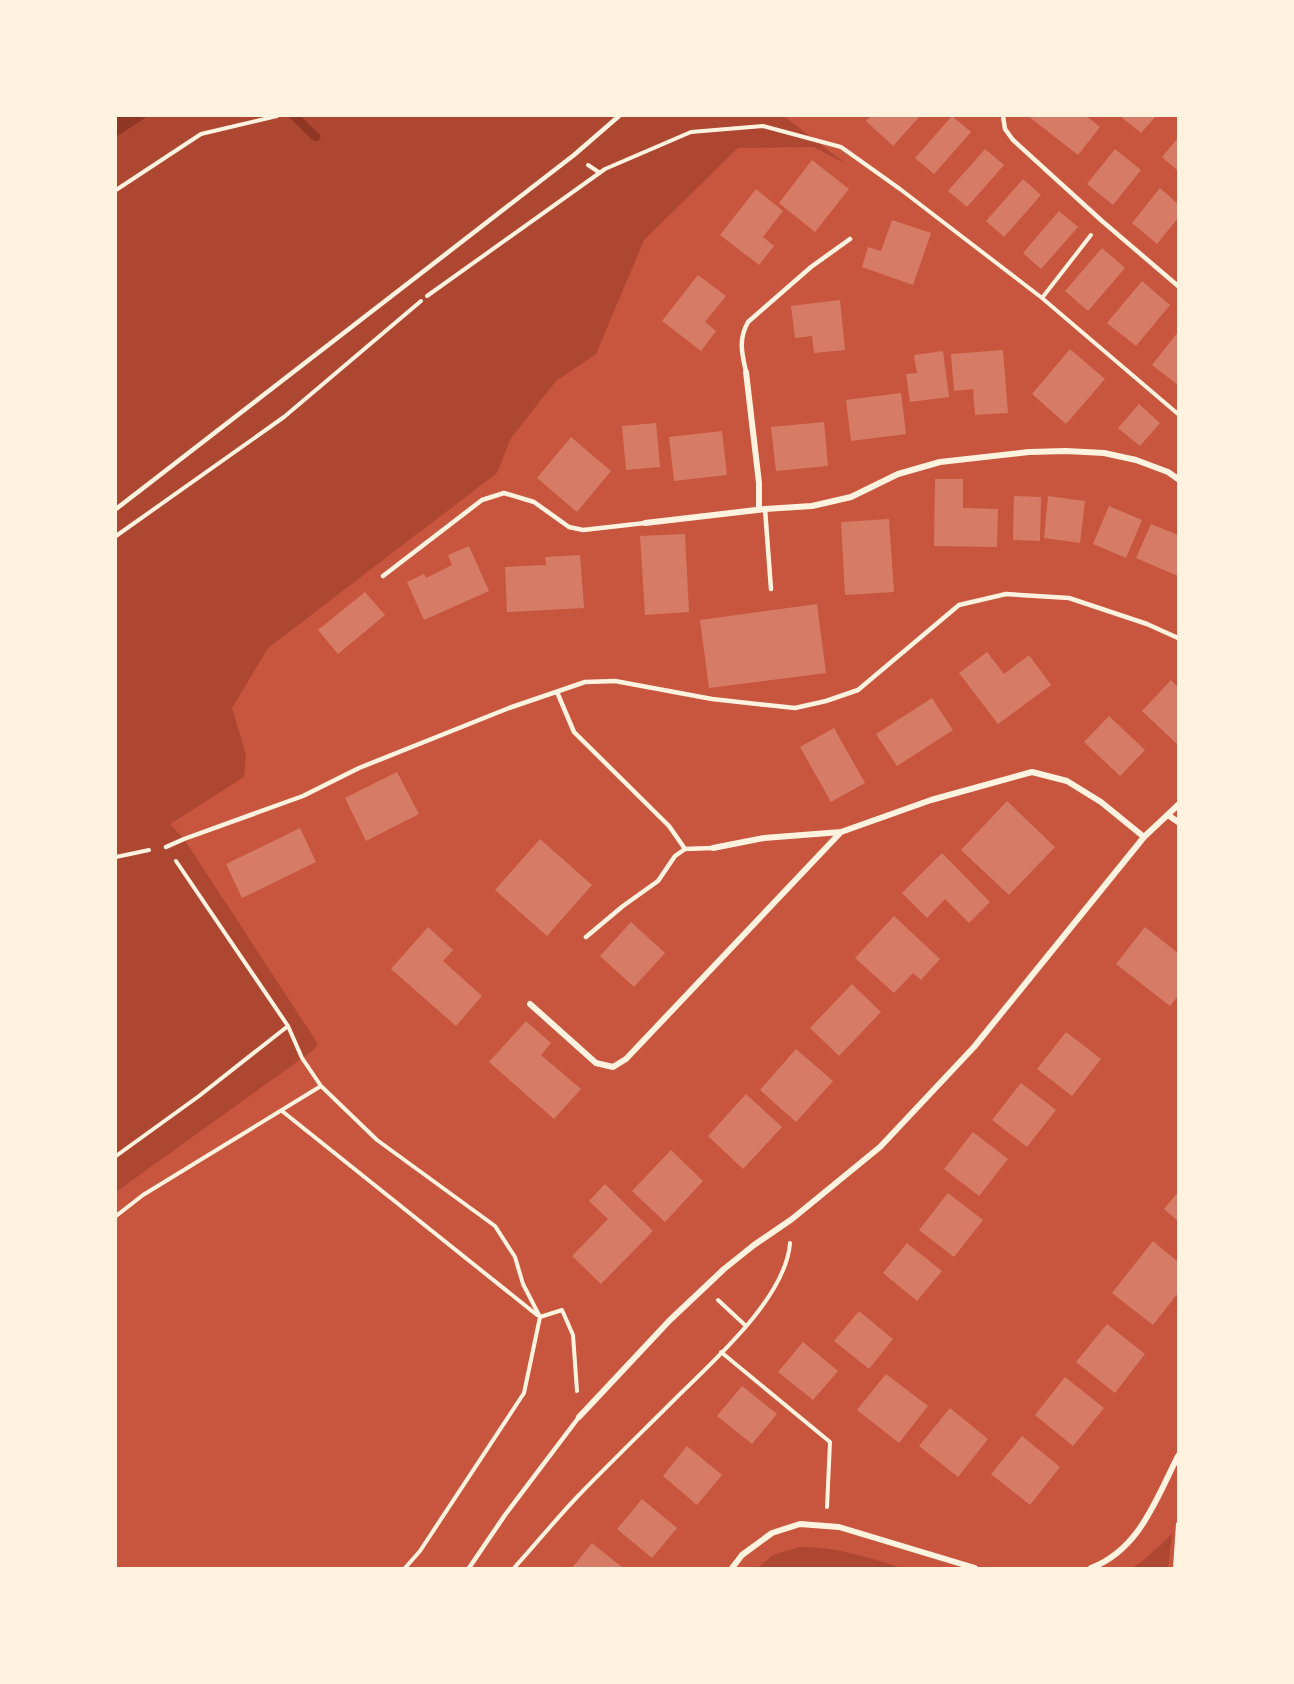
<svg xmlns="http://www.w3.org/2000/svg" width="1294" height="1684" font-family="'PT Sans',sans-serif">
  <rect width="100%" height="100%" fill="#c8553d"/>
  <!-- green -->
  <path fill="#ae4732" d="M 147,116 L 784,116 L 846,164 L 814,147 L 738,148 L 644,240 L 596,354 L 556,381 L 511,438 L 497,473 L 268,648 L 232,708 L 246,755 L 244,777 L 170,824 L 184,839 L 318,1044 L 312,1051 L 116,1192 L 116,137 Z
    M 1172,1534 L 1168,1568 L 1131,1568 L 1143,1561 Z
    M 800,1547 C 838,1547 866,1557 902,1568 L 758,1568 L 773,1555 Z"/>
  <!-- water -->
  <path fill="#8f3625" d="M 116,116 L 148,116 L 116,137 Z"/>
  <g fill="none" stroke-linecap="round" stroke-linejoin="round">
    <!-- stream -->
    <path stroke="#8f3625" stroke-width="9" d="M 294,116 L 316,137"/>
  </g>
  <!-- building -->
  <path fill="#d67c66" d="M 871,116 L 920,116 L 893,146 L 866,121 Z
    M 952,116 L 971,132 L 934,174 L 915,158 Z
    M 1028,116 L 1086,116 L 1100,127 L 1078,155 Z
    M 1120,116 L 1156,116 L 1141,133 Z
    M 1178,138 L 1178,171 L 1162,157 Z
    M 985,149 L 1004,165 L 967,207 L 948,191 Z
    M 1115,149 L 1141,170 L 1113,205 L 1087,184 Z
    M 812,160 L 849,189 L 815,232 L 779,203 Z
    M 1023,179 L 1041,195 L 1004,237 L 986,221 Z
    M 1160,188 L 1178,204 L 1178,218 L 1157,244 L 1132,223 Z
    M 756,189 L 783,211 L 763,237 L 774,246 L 759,265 L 720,235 Z
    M 1059,211 L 1078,227 L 1041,269 L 1023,253 Z
    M 892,220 L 931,233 L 913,285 L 862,267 L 868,247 L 881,251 Z
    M 1102,248 L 1125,268 L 1088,311 L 1065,291 Z
    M 698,275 L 726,296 L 705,322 L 716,331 L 701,351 L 662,321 Z
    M 1142,281 L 1170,305 L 1136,346 L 1107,323 Z
    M 840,300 L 845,350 L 814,353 L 812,336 L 795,338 L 791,306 Z
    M 1178,332 L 1178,385 L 1152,365 Z
    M 1070,349 L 1105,379 L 1066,424 L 1032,394 Z
    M 1003,350 L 1008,413 L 975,415 L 973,389 L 954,391 L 951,354 Z
    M 943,351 L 949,397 L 910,402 L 906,374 L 917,373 L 914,355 Z
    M 901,393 L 906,434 L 851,441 L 846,400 Z
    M 1139,404 L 1160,423 L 1140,446 L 1118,428 Z
    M 824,422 L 828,466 L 776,471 L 771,427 Z
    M 656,423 L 660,467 L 626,470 L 622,426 Z
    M 722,431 L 727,475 L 674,481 L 669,437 Z
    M 571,437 L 611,471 L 577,512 L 537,478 Z
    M 935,479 L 963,479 L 963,508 L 998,509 L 997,547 L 934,546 Z
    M 1014,496 L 1041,497 L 1040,541 L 1013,540 Z
    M 1048,496 L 1085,501 L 1080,543 L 1044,538 Z
    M 1109,506 L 1142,520 L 1126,558 L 1093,544 Z
    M 889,519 L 894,592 L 845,595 L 841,522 Z
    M 1151,524 L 1178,535 L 1178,576 L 1136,558 Z
    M 685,534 L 689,612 L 645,615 L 640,536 Z
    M 469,546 L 489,591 L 424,620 L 407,582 L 424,574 L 426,578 L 452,565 L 448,555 Z
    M 580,555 L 584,608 L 507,612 L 505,567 L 546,565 L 545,557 Z
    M 365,592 L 385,615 L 338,654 L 318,630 Z
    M 817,604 L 826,673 L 709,688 L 700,620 Z
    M 987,652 L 1004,674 L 1029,655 L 1051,685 L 998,724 L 959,673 Z
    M 1171,680 L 1178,687 L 1178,745 L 1142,711 Z
    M 932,698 L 953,730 L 897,766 L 876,734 Z
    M 1109,716 L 1145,750 L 1120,776 L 1084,742 Z
    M 834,728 L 865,783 L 831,802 L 800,747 Z
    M 397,772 L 419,814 L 366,841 L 345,798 Z
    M 1007,801 L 1055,847 L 1009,895 L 961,850 Z
    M 300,828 L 316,862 L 242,898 L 226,864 Z
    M 540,839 L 592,885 L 547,936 L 495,890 Z
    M 942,853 L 990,902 L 969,923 L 945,899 L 927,918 L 902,893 Z
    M 894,916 L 940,959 L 921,980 L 913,973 L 894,993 L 855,958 Z
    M 631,922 L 665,953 L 634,987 L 600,956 Z
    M 428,927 L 453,950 L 443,961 L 482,996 L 456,1026 L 391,969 Z
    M 1145,927 L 1178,953 L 1178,996 L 1170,1006 L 1116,964 Z
    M 852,984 L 881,1012 L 839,1056 L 810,1028 Z
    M 526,1021 L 551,1043 L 541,1055 L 581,1089 L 554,1119 L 489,1062 Z
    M 1066,1032 L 1101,1059 L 1072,1096 L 1037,1069 Z
    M 796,1049 L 833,1081 L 796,1122 L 760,1090 Z
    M 1021,1083 L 1056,1110 L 1027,1147 L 992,1120 Z
    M 746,1094 L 782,1127 L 743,1169 L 708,1136 Z
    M 973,1132 L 1008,1159 L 979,1196 L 944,1169 Z
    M 671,1150 L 703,1181 L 665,1222 L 632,1191 Z
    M 605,1184 L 653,1231 L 601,1284 L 572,1256 L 608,1219 L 589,1201 Z
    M 1178,1192 L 1178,1221 L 1164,1209 Z
    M 948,1193 L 983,1220 L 954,1257 L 919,1230 Z
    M 1153,1241 L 1178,1262 L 1178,1293 L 1153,1325 L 1112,1293 Z
    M 907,1243 L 942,1271 L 917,1301 L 883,1273 Z
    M 859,1311 L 893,1339 L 869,1369 L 834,1341 Z
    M 1107,1324 L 1145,1354 L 1115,1393 L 1076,1362 Z
    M 803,1342 L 838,1371 L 813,1400 L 778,1372 Z
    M 886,1374 L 928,1406 L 899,1443 L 857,1410 Z
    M 1065,1377 L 1104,1408 L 1073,1446 L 1035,1415 Z
    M 742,1386 L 777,1414 L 752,1444 L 717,1416 Z
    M 950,1408 L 988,1439 L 958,1477 L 919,1446 Z
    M 1022,1436 L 1060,1467 L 1030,1505 L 991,1474 Z
    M 687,1446 L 722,1475 L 697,1505 L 663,1476 Z
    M 642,1499 L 677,1528 L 652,1558 L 617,1529 Z
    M 592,1543 L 623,1568 L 572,1568 Z"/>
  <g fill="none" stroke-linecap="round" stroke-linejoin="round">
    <!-- path -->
    <path stroke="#fff3e0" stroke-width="4" d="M 588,165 L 600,173
      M 116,190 L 201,134 L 277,116
      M 427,296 L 605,169 L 691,132 L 763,126 L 841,147 L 900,189 L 1042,298 L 1178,414
      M 1042,298 L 1091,235
      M 116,536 L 284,417 L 421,301
      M 116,857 L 149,850
      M 176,861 L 288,1026 L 302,1058 L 321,1086 L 377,1140 L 495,1226 L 515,1257 L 523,1284 L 540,1317 L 524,1393 L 420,1551 L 405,1568
      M 282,1111 L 537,1315
      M 116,1156 L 199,1096 L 288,1026
      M 116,1216 L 143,1195 L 321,1086
      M 718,1300 L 746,1326
      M 540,1317 L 562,1310 L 573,1335 L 577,1391
      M 721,1352 L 830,1442 L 827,1507
      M 514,1568 C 535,1545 556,1519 578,1496 C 610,1463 643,1431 675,1399 C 713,1361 786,1298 790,1243
      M 1175,1568 L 1178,1524"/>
    <!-- service -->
    <path stroke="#fff3e0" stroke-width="4.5" d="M 1003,116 L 1005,129 L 1013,140 L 1102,221 L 1178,286
      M 746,372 C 742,353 738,340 748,322 L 811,267 L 850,239
      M 116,509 L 574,155 L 619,116
      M 765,509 L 771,589
      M 383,576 L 482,500 L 504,493 L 534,502 L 569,527 L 583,530 L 645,523
      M 557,692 L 574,732 L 669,826 L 685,849
      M 166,847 L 184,839 L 303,796 L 359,768 L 509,708 L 585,682 L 615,681 L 712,699 L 795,708 L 826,701 L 858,690 L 959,605 L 1006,594 L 1069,598 L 1147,624 L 1178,638
      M 586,937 L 623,906 L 658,881 L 675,856 L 685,849 L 713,848
      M 469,1568 L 505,1515 L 579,1417"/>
    <!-- minor -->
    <path stroke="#fff3e0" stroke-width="6" d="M 746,372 L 759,483 L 759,510
      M 645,523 L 765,509 L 812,506 L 851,497 L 898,474 L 940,462 L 1029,452 L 1066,451 L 1104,453 L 1136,460 L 1168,472 L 1178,479
      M 1168,815 L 1178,822
      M 713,848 L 764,838 L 841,832
      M 530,1004 L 596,1063 L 613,1067 L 626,1059 L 841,832 L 931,800 L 1032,772 L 1067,781 L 1101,802 L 1144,837
      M 579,1417 L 670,1320 L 724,1269 L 754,1245 L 792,1219 L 880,1147 L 974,1047 L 1144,837 L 1178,805
      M 732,1568 L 742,1555 L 772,1533 L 800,1524 L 839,1527 L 975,1568
      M 1091,1568 C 1140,1549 1156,1499 1178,1456"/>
  </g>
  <!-- border -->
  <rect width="1294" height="1684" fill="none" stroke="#fff3e0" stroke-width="234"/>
</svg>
